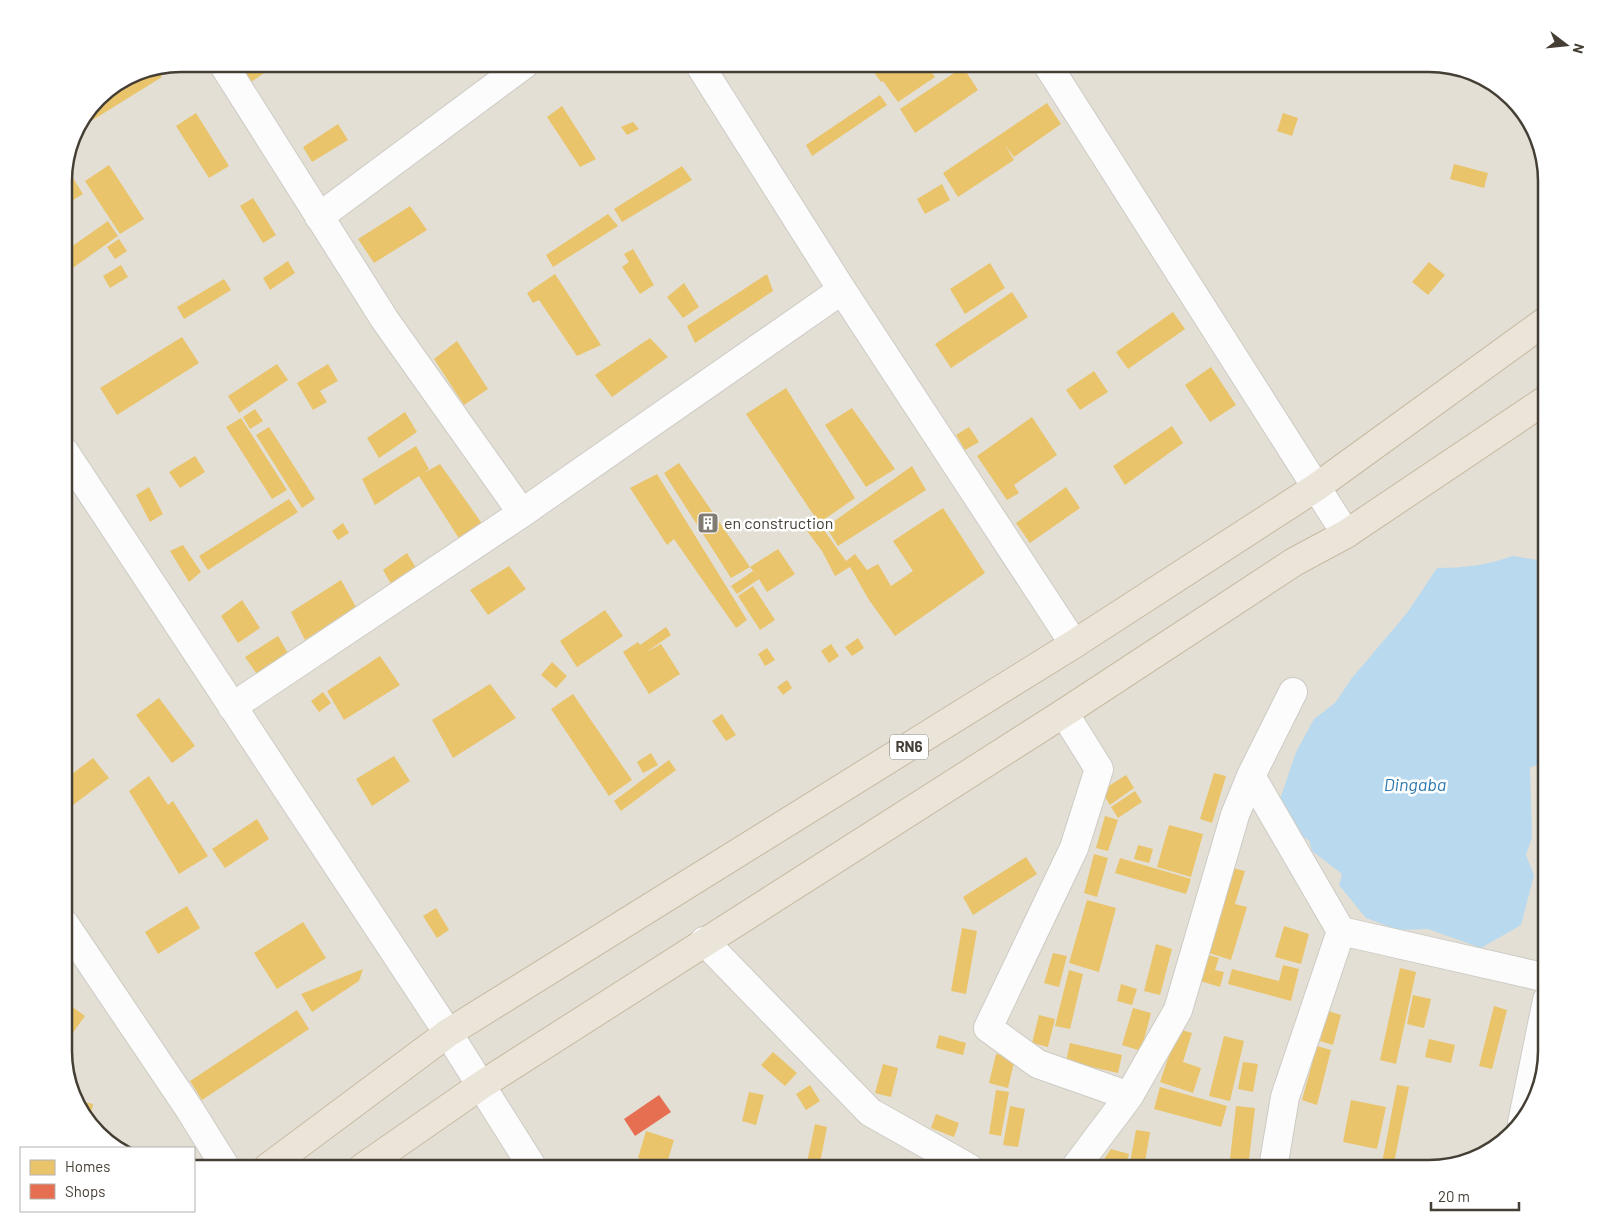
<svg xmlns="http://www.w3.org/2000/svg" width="1611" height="1232" font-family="Barlow,sans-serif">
  <rect width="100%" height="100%" fill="#efede8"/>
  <!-- residential -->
  <path fill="#e3dfd5" d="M 181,64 L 1430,64 L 1502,88 L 1535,130 L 1547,181 L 1547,1051 L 1523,1123 L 1481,1156 L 1430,1168 L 194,1168 L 194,1148 L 122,1148 L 109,1144 L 76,1103 L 64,1058 L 64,173 L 76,130 L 104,93 L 137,73 Z"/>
  <!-- water -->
  <path fill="#b8d9ee" d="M 1513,556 L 1537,560 L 1547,559 L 1547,756 L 1544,760 L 1547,760 L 1547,770 L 1539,765 L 1530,767 L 1532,837 L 1526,855 L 1534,875 L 1521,925 L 1481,948 L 1428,929 L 1398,930 L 1366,918 L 1339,885 L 1342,874 L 1312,851 L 1309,840 L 1293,833 L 1278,805 L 1296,752 L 1314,719 L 1335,703 L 1352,678 L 1407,613 L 1437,568 C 1465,568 1487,565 1513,556 Z"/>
  <!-- homes -->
  <path fill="#e9c46a" d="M 239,64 L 258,64 L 264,73 L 251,82 Z
    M 457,64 L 474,64 L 463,72 Z
    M 882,64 L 905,64 L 893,74 L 908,64 L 926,64 L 935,77 L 898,102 L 883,81 L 881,82 L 873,71 Z
    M 963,67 L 978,90 L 915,133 L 900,109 Z
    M 157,69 L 162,77 L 83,126 L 81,123 L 102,94 L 138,72 Z
    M 880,95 L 887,105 L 812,156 L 806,145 Z
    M 1047,103 L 1061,124 L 1014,157 L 1005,145 L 1014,160 L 958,197 L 943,173 Z
    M 562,106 L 596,159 L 580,167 L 547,117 Z
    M 196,113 L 229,166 L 209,178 L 176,126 Z
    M 1283,113 L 1298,118 L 1292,136 L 1277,131 Z
    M 633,122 L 639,129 L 627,135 L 621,127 Z
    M 338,124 L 348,140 L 312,162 L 303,147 Z
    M 1454,164 L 1488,173 L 1484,188 L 1450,179 Z
    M 109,165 L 144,219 L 120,234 L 85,181 Z
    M 682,166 L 692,180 L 622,222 L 614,209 Z
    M 66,167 L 83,194 L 65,205 L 64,173 Z
    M 942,184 L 950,200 L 925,214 L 917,199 Z
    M 253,198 L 276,235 L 263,243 L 240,206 Z
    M 410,206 L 427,230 L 374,263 L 358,239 Z
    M 608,214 L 618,226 L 553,267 L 546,255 Z
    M 108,221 L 118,236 L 64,274 L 64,252 Z
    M 119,239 L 127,251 L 115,259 L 107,247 Z
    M 633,249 L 654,285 L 640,294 L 622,267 L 629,262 L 624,254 Z
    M 288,261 L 295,273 L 270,290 L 263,278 Z
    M 1429,262 L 1445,275 L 1428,295 L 1412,282 Z
    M 990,263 L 1005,288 L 965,314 L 950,289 Z
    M 121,265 L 128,277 L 110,288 L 103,276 Z
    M 555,274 L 601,345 L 577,356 L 539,300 L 533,303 L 527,293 Z
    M 767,274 L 773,291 L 695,343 L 687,326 Z
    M 224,279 L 231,290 L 184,319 L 177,307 Z
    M 684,283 L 699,307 L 683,318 L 667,297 Z
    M 1012,292 L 1028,317 L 951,368 L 935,344 Z
    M 1173,312 L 1185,329 L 1128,369 L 1116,352 Z
    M 182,337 L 199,363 L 117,415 L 100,388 Z
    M 650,338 L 668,357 L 612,397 L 595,375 Z
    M 457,341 L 488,389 L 464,405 L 434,359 Z
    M 277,364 L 288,380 L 239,413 L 228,396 Z
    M 328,364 L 338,381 L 320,391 L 327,402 L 313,410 L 297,383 Z
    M 1211,367 L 1236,405 L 1210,422 L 1185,385 Z
    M 1094,371 L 1108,392 L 1080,410 L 1066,390 Z
    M 786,388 L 855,498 L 819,523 L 846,561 L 855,554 L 867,570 L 878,564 L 891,586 L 913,571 L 893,541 L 943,508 L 985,573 L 895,636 L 869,600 L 850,567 L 835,576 L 822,551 L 807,531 L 819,523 L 746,414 Z
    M 852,408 L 895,469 L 866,487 L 825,425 Z
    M 255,409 L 263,421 L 250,429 L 243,417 Z
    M 405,412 L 417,432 L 379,458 L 367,438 Z
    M 1032,417 L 1057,455 L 1014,485 L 1019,493 L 1007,500 L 977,456 Z
    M 241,418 L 287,490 L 272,499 L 226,427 Z
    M 1172,426 L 1183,443 L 1125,485 L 1113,466 Z
    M 269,427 L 315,499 L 302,508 L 256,435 Z
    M 969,427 L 979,442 L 965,450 L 956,435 Z
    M 416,446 L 429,469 L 424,473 L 440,464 L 483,525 L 460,540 L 419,476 L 375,505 L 362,479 Z
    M 195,456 L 205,472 L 180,488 L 169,472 Z
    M 679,463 L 750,567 L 731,578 L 664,473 Z
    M 912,466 L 926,490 L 838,546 L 826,527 Z
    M 657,474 L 747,620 L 736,628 L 674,539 L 667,545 L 630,488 Z
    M 149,487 L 163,514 L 150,522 L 136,495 Z
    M 1066,487 L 1080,508 L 1030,543 L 1016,523 Z
    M 289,499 L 298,512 L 208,570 L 199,556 Z
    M 343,523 L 349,533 L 338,540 L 332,531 Z
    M 183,545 L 201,572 L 189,582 L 170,551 Z
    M 778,549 L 795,574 L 767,592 L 759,579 L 737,594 L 731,586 L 753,571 L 758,577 L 750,567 Z
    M 407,553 L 416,568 L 391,584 L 383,570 Z
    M 509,566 L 526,589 L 488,615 L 470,590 Z
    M 341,580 L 356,607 L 305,640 L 291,612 Z
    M 753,586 L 775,620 L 760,630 L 738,596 Z
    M 242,600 L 260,628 L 238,643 L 221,616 Z
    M 605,610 L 623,636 L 577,667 L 560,641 Z
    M 666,627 L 671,635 L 645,653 L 661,644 L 680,674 L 649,694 L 623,652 L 638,642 L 640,645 Z
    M 278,636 L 289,655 L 259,677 L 245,657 Z
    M 858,638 L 864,648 L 852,656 L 845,647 Z
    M 831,644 L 839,656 L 829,663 L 821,651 Z
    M 767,648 L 775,660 L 765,666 L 758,654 Z
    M 380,656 L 400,685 L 344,720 L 327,691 Z
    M 552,662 L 567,676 L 556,688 L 541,675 Z
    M 787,680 L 792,688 L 783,695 L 777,687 Z
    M 490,684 L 516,718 L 453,758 L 432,720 Z
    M 323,692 L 331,703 L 319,712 L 311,701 Z
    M 573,694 L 632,780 L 609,796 L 551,709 Z
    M 159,698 L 195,746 L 172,763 L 136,715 Z
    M 722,714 L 736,735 L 726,741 L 712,721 Z
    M 651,753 L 658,765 L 643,773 L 637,762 Z
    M 394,756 L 410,781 L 372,806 L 356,779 Z
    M 93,758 L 109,778 L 69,808 L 64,801 L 64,780 Z
    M 669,760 L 676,770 L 621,811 L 614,801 Z
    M 1214,773 L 1226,776 L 1212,823 L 1200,819 Z
    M 1126,775 L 1134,788 L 1110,805 L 1101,791 Z
    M 149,776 L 168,805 L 173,801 L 208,856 L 179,874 L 129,791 Z
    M 1135,791 L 1142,802 L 1118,818 L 1111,807 Z
    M 1105,816 L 1118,820 L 1108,851 L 1096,848 Z
    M 257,819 L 269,839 L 225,868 L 212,849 Z
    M 1169,825 L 1203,834 L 1191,877 L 1157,867 Z
    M 1138,845 L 1153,849 L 1149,863 L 1134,859 Z
    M 1094,854 L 1108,858 L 1097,897 L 1084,893 Z
    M 1026,857 L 1037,874 L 973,915 L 963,897 Z
    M 1120,858 L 1191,879 L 1186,894 L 1115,873 Z
    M 1232,868 L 1245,871 L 1235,904 L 1247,907 L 1231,960 L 1206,952 Z
    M 1087,900 L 1116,908 L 1099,972 L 1069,963 Z
    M 187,906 L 200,928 L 158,954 L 145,932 Z
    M 436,908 L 449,930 L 437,938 L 423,916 Z
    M 303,922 L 326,958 L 277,989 L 254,953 Z
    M 1284,926 L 1309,934 L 1301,964 L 1275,957 Z
    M 962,928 L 977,931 L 966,994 L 951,991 Z
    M 1156,944 L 1172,949 L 1160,995 L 1144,991 Z
    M 1053,953 L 1067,956 L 1059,987 L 1044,983 Z
    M 1205,954 L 1219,958 L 1215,970 L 1224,972 L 1220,987 L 1197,980 Z
    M 1283,965 L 1299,969 L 1291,1001 L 1228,984 L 1232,969 L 1279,981 Z
    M 1400,968 L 1416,972 L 1396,1064 L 1380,1060 Z
    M 363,969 L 359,981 L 312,1012 L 301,994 Z
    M 1069,970 L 1083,974 L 1070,1029 L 1055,1026 Z
    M 1121,984 L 1137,989 L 1132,1005 L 1117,1001 Z
    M 1413,995 L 1431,999 L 1424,1028 L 1407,1024 Z
    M 64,1001 L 85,1016 L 64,1045 Z
    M 1494,1006 L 1507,1010 L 1492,1069 L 1479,1066 Z
    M 1133,1008 L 1151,1013 L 1141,1051 L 1122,1045 Z
    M 297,1010 L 309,1029 L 202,1100 L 190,1081 Z
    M 1328,1011 L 1341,1015 L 1333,1045 L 1320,1041 Z
    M 1039,1015 L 1055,1019 L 1048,1047 L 1032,1043 Z
    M 1178,1029 L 1192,1033 L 1183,1062 L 1201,1068 L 1193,1093 L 1160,1082 Z
    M 939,1035 L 966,1043 L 963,1055 L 936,1048 Z
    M 1224,1036 L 1244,1041 L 1230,1101 L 1209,1096 Z
    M 1429,1039 L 1455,1045 L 1451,1063 L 1425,1057 Z
    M 1070,1043 L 1122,1055 L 1118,1073 L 1066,1061 Z
    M 1317,1046 L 1331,1050 L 1317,1105 L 1302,1100 Z
    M 773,1052 L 797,1073 L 785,1086 L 761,1065 Z
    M 996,1054 L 1015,1058 L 1008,1088 L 989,1083 Z
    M 1243,1062 L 1258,1064 L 1253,1092 L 1238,1089 Z
    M 883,1064 L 898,1068 L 891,1097 L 875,1093 Z
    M 810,1085 L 820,1101 L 806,1110 L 796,1094 Z
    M 1397,1085 L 1409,1087 L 1393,1168 L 1381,1168 Z
    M 1160,1087 L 1227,1106 L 1221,1127 L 1154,1109 Z
    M 996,1090 L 1009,1092 L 1001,1136 L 989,1134 Z
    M 749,1092 L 764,1095 L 756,1125 L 742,1121 Z
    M 75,1100 L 93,1104 L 90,1120 L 76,1103 Z
    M 1351,1100 L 1386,1107 L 1377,1149 L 1343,1142 Z
    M 1010,1106 L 1025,1109 L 1018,1147 L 1003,1145 Z
    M 1236,1106 L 1255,1108 L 1248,1168 L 1229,1168 Z
    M 936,1114 L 959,1123 L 954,1137 L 931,1128 Z
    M 815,1124 L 827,1127 L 819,1168 L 806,1167 Z
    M 1136,1130 L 1150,1132 L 1144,1168 L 1129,1168 Z
    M 646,1131 L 674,1140 L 666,1166 L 638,1158 Z
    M 1111,1149 L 1129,1154 L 1125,1168 L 1098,1168 Z
    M 629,1161 L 649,1167 L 649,1168 L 627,1168 Z"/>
  <!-- shops -->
  <path fill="#e76f51" d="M 659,1095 L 671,1112 L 635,1136 L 624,1119 Z"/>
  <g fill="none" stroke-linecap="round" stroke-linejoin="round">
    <!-- street casing -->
    <g stroke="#cdcbc5" stroke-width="30">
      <path id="street" d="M 223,64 L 385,320 L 522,513
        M 699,64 L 842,290 L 1074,644
        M 1047,64 L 1346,534
        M 319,217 L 525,64
        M 64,451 L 448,1033 L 533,1168
        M 232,707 L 522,513 L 842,290
        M 1064,713 L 1099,769 L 1074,848 L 988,1028 L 1038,1064 L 1129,1096
        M 1251,776 L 1341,931 L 1547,978
        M 64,923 L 190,1110 L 226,1168
        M 704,941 L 870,1112 L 969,1168
        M 1522,1123 L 1547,1000
        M 1075,1168 L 1129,1096 L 1178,1010 L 1235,815 L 1251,776 L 1293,692
        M 1273,1168 L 1285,1097 L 1341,931"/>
    </g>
    <!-- highway casing -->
    <g stroke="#c7baa3" stroke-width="30">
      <path id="highway" d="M 267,1168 L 448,1033 L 1074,644 L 1318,486 L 1547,320
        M 362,1168 L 480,1086 L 1064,713 L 1294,562 L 1346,534 L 1547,399"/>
    </g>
    <!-- street -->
    <use href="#street" stroke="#fdfcfc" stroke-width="28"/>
    <!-- highway -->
    <use href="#highway" stroke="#ebe4d8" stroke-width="28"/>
  </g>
  <!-- icons -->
  <defs>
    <g id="building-square" transform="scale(1.125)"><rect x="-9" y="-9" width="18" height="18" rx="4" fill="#807b73" stroke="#fff"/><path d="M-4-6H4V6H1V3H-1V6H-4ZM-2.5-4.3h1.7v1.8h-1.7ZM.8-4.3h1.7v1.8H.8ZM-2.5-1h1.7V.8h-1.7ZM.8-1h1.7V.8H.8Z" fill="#fff"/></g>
  </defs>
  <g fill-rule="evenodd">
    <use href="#building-square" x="708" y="523"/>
  </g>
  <g text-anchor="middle" stroke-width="5" stroke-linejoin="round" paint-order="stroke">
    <!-- shield labels -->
    <rect fill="#fff" stroke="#7d7871" stroke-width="1" x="890" y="734.5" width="38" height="25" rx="4"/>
    <g font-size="15" font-weight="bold" fill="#453e34">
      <text x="909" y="752">RN6</text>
    </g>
    <!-- poi labels -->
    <g font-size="16" fill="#453e34" stroke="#fff" text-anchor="start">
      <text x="724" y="529">en construction</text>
    </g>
    <!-- water labels -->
    <g font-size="18" font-style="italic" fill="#2e7ab0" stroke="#fff">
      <text x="1415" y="791">Dingaba</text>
    </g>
  </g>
  <!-- crop -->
  <path d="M0 0H1611V1232H0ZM181 72H1429A109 109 0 0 1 1538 181V1051A109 109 0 0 1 1429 1160H181A109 109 0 0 1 72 1051V181A109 109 0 0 1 181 72Z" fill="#fff" fill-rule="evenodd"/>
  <path fill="none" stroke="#453e34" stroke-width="2.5" d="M181 72H1429A109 109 0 0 1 1538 181V1051A109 109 0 0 1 1429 1160H181A109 109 0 0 1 72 1051V181A109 109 0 0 1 181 72Z"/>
  <!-- legend -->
  <rect x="20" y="1147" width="175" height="65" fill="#ffffff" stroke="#b5b2ae"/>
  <rect x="30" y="1160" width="25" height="15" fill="#e9c46a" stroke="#b5b2ae"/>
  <text x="65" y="1172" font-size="15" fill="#453e34">Homes</text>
  <rect x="30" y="1184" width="25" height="15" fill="#e76f51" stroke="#b5b2ae"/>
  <text x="65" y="1197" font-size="15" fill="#453e34">Shops</text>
  <!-- north arrow -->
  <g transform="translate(1566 45) rotate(106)" stroke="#ffffff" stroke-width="4" paint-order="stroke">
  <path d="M0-4L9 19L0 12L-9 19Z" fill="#453e34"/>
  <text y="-8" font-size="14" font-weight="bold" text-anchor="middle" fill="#453e34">N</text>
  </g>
  <!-- scale -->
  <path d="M1431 1202v8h88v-8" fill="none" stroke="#453e34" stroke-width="2.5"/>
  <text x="1438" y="1202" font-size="15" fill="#453e34" stroke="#ffffff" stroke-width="4" paint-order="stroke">20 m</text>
</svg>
